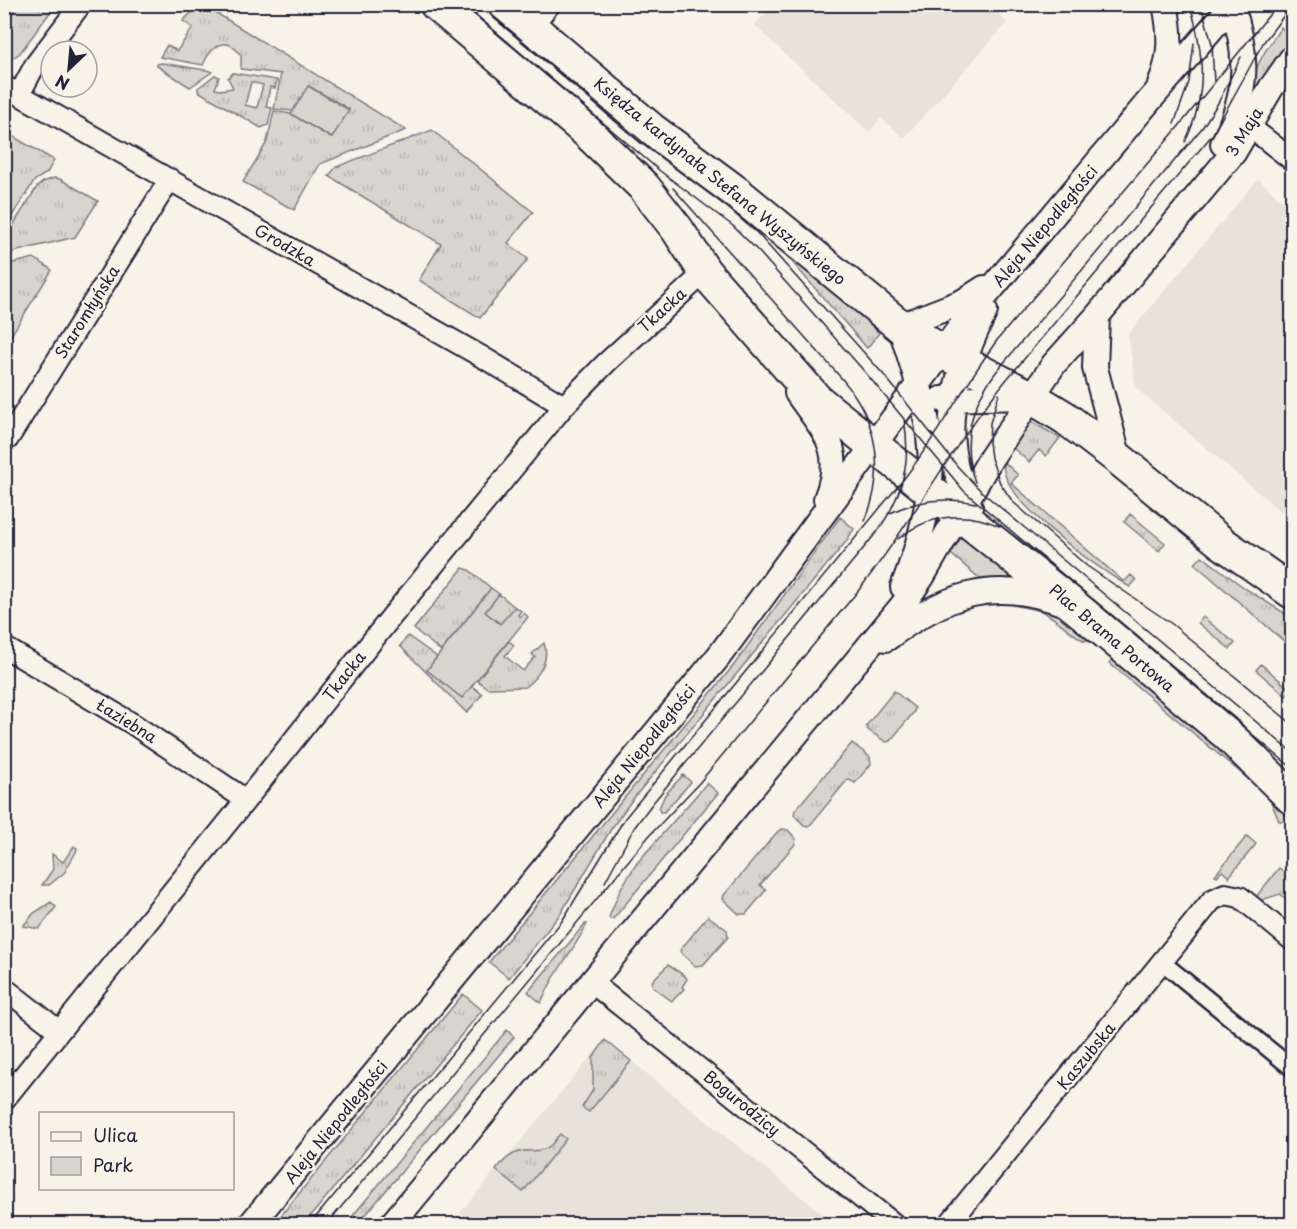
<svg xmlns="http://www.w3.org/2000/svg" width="1297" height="1229" font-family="'Playpen Sans',sans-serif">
  <defs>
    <pattern id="grass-tufts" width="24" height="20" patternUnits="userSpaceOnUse" patternTransform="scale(1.5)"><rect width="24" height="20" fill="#d8d5cf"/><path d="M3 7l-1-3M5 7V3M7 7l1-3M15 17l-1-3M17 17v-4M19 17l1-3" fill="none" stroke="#b9b7b3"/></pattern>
  </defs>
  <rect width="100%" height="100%" fill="#f7f3e8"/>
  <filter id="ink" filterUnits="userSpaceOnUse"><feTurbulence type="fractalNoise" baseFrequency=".0167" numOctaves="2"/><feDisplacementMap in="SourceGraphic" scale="12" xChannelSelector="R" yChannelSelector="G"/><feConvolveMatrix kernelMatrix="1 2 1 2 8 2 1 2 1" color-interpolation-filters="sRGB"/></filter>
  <g filter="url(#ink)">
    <!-- built -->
    <path fill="#e7e3db" d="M 773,5 L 991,5 L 1007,23 L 904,138 L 881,118 L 869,132 L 754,25 Z
      M 1258,179 L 1292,209 L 1292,521 L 1136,388 L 1128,334 Z
      M 605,1040 L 835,1224 L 473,1224 L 460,1213 Z"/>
    <!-- grass -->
    <path fill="url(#grass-tufts)" stroke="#7d7c85" stroke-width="1.5" fill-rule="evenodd" d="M 16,5 L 54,6 L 51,11 L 20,53 C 15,57 11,59 5,57 L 5,32 Z
      M 201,9 L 210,9 L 221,16 L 406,130 L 320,164 L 294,210 L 243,182 L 267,142 L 274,111 L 291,114 L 331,138 L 349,109 L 309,86 L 293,111 L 274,109 L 281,74 L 241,69 L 241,56 C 227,33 211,46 203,65 L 160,57 L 167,45 L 177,51 L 193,28 L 183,21 L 194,10 Z
      M 1281,27 L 1291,39 L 1275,59 L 1252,96 L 1251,79 L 1264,53 Z
      M 162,63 L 211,71 L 212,72 L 190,87 L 157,66 L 157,64 Z
      M 233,73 L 277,80 L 275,88 L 270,87 L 266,107 L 272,108 L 268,125 L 261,128 L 198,91 L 198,88 L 215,75 L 219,77 L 215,89 L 220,90 L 233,88 L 228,78 ZM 251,82 L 263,85 L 257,108 L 245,105 Z
      M 432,130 L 533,212 L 508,243 L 528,259 L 480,318 L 419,280 L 441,244 L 329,176 L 336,167 Z
      M 5,132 L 54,160 L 47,173 L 35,180 L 5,227 Z
      M 54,178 L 60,179 L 98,201 L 75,237 L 5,254 L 5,238 L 37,187 L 43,182 Z
      M 773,240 L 846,300 L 879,333 L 867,348 Z
      M 34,258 L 52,270 L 5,345 L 5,265 Z
      M 1030,421 L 1060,438 L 1046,456 L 1039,450 L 1029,462 L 1012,447 Z
      M 1004,462 L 1018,475 L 1011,483 L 1124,582 L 1131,575 L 1136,580 L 1130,587 C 1101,571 996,497 1004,462 Z
      M 1130,514 L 1165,543 L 1159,551 L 1124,522 Z
      M 840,517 L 854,529 L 845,543 L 632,800 L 611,829 L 561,913 L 509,978 L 489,962 L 734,665 Z
      M 962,536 L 1017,580 L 985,583 L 951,554 Z
      M 1202,556 L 1246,589 L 1292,618 L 1292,648 L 1195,564 Z
      M 463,568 L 469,570 L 491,588 L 441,651 L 414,629 Z
      M 499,594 L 515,607 L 501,624 L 485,612 Z
      M 1020,601 L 1054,611 L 1091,636 L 1085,641 C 1072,635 1060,621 1045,613 C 1034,607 1020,609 1009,603 Z
      M 1203,617 L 1235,643 L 1230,649 L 1198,623 Z
      M 408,636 L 437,657 L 427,670 L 462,698 L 472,686 L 482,694 L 467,713 L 400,646 Z
      M 509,641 L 514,645 L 505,656 L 523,671 L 535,657 L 532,654 L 544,643 C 550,660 539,676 525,687 L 487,688 L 477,680 Z
      M 1115,657 L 1264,785 L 1292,815 L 1285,821 L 1279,821 L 1271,802 L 1259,788 L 1109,663 Z
      M 1261,664 L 1291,690 L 1286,696 L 1256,670 Z
      M 894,691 L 915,708 L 914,712 L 890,741 L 886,742 L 868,730 L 866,726 Z
      M 852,743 L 870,757 L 871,764 L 855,783 L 848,779 L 811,824 L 808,826 L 804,825 L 794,815 L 795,810 Z
      M 683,775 L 691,782 L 664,812 L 660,812 L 659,808 L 665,795 Z
      M 707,783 L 718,793 L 613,919 L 610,919 L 609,917 L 621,888 L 637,863 Z
      M 782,829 L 788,830 L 796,839 L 795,844 L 760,885 L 766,890 L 746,914 L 739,914 L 723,899 L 724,895 L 778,831 Z
      M 1247,836 L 1256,844 L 1229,877 L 1222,871 L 1217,876 L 1215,875 Z
      M 74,846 L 77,848 L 76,852 L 64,873 L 49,885 L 42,885 L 53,869 L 52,854 L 63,862 Z
      M 1279,868 L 1292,877 L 1292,904 L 1280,894 L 1259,901 L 1255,898 Z
      M 51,902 L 56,907 L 39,929 L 23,926 L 34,913 Z
      M 708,916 L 727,930 L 728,937 L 703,965 L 695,966 L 682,954 L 680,950 Z
      M 585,924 L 587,924 C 573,952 553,973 541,1003 L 528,992 Z
      M 668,965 L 685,976 L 687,979 L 682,987 L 684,989 L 672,1001 L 654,988 L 652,984 L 653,980 Z
      M 463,994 L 482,1010 L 304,1224 L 274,1224 Z
      M 507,1030 L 514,1037 L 358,1224 L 346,1224 Z
      M 605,1040 L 631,1061 L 589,1112 L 582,1107 L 593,1090 L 593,1058 Z
      M 560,1134 L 566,1139 L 523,1192 L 496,1170 C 502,1162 509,1155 519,1152 C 530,1149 541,1154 551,1145 C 554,1142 557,1137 560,1134 Z"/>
    <!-- park -->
    <path fill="#d8d5cf" stroke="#7d7c85" stroke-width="1.5" d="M 308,86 L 349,110 L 332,138 L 291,114 Z
      M 491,588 L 499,594 L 485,612 L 500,624 L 515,607 L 521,611 L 518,615 L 520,617 L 524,613 L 528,617 L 462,698 L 427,670 Z"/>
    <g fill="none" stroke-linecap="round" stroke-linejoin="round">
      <!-- pedestrian casing -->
      <g stroke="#22223b" stroke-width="20">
        <path id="pedestrian" d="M 1162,962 L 1292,1068"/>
      </g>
      <!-- minor casing -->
      <g stroke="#22223b" stroke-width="24">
        <path id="minor" d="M 531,27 L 550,4
          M 4,86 L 484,358 L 564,406
          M 20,93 L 35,65 L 81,4
          M 1249,126 L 1292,160
          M 8,439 L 170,179
          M 4,647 L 133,724 L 246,800
          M 591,982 L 894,1224
          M 4,988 L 59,1031
          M 4,1100 L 246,800 L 392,616 L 564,406 L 606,363 L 705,272
          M 949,1224 L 1212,900 L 1225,894 L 1240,897 L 1292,940"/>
      </g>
      <!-- tertiary casing -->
      <g stroke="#22223b" stroke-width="28">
        <path id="tertiary" d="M 1160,84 C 1172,57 1171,33 1165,4
          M 1223,144 C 1247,94 1250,56 1231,4
          M 1097,316 L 1095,368 L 1119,459
          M 797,393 C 824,432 846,449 826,499
          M 941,399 L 1029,397
          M 970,507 C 965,494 959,481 956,468 C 942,413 962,359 985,311
          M 903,587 C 920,543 934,495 930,447 C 927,406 913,366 900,326 L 962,302 L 984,288
          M 886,639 C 945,595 992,576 1065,604
          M 251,1224 L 719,656 L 967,318 L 1149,101 L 1233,4
          M 392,1224 L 902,606 L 922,577 L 991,458 L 1054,364 L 1097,316 L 1234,152 L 1271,88 L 1292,58"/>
      </g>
      <!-- primary casing -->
      <g stroke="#22223b" stroke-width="36">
        <path id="primary" d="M 436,4 L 587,132 L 644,187 L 677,229 L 705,272 L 817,400 L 1084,614 L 1228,735 L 1292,798
          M 504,4 L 651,129 L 736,192 L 900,326 L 948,355 L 1031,397 L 1064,417 L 1119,459 L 1222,543 L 1292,592"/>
      </g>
      <!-- pedestrian -->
      <use href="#pedestrian" stroke="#f7f3e8" stroke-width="15"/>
      <!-- minor -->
      <use href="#minor" stroke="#f7f3e8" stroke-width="20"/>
      <!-- tertiary -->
      <use href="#tertiary" stroke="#f7f3e8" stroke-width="24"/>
      <!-- primary -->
      <use href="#primary" stroke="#f7f3e8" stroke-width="32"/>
      <!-- tram -->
      <path stroke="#22223b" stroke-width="1.5" d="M 463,4 L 660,171 L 733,226 L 759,252 L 864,371 L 964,491 L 1292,768
        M 479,4 L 657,154 L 728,208 L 757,233 L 884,375 L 958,467 L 982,492 L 1292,752
        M 1201,4 L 1212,44 L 1214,83
        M 1174,124 L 1189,82 L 1194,43
        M 1185,142 C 1208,95 1204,53 1190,4
        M 673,188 L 843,380 C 878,421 886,471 865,521
        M 1014,371 L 1213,134 L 1263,43 L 1292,5
        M 999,394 L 990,423 L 989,442 L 991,458 L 1000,483 L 1013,502 L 1087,566 L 1172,624 L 1292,724
        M 975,482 C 960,443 971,404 996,372 L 1202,128 L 1218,103 L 1241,57
        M 888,514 C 916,500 945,497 976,503
        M 898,539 C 927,515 965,510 999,526
        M 605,882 L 634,828 L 652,804 L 877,532 C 902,497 912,462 904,419
        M 310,1224 L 562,921 L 625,818 L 903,480 C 938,435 964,385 998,339 L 1175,131 L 1278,4
        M 327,1224 L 649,836 L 700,782 L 858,591 C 916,518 957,435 1019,365"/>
    </g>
  </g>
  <g text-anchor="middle" stroke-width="5" stroke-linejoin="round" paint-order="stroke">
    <!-- street labels -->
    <g font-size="16" fill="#22223b" stroke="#f7f3e8">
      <text transform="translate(1244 132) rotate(-58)" y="6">3 Maja</text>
      <text transform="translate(720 181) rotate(39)" y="6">Księdza kardynała Stefana Wyszyńskiego</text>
      <text transform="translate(1045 226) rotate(-50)" y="6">Aleja Niepodległości</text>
      <text transform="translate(285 245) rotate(30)" y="6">Grodzka</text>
      <text transform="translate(662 310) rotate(-42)" y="6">Tkacka</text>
      <text transform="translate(87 312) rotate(-58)" y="6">Staromłyńska</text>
      <text transform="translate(1112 638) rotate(40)" y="6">Plac Brama Portowa</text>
      <text transform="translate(344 676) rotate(-52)" y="6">Tkacka</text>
      <text transform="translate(127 721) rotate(32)" y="6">Łaziebna</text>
      <text transform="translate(644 746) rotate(-51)" y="6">Aleja Niepodległości</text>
      <text transform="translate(1086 1056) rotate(-51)" y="6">Kaszubska</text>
      <text transform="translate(742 1103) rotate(39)" y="6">Bogurodzicy</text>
      <text transform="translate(336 1122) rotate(-51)" y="6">Aleja Niepodległości</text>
    </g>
  </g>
  <!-- margin -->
  <rect width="1297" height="1229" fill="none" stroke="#f7f3e8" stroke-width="24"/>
  <rect x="12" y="12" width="1273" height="1205" fill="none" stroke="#22223b" stroke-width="2" filter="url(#ink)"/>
  <!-- legend -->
  <rect x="39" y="1112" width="195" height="78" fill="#f7f3e8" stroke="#a29fa3" stroke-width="1.5"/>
  <rect x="51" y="1132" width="30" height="9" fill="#f7f3e8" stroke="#a29fa3" stroke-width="1.5"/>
  <text x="93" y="1142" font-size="18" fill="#22223b">Ulica</text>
  <rect x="51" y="1157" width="30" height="18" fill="#d8d5cf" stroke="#a29fa3" stroke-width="1.5"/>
  <text x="93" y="1172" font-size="18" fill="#22223b">Park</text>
  <!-- north arrow -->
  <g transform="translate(69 69) rotate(206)"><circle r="28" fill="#f7f3e8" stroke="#a29fa3" stroke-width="1.5"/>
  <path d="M0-4.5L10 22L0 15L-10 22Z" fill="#22223b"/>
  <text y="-9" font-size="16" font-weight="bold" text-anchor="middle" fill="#22223b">N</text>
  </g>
</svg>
